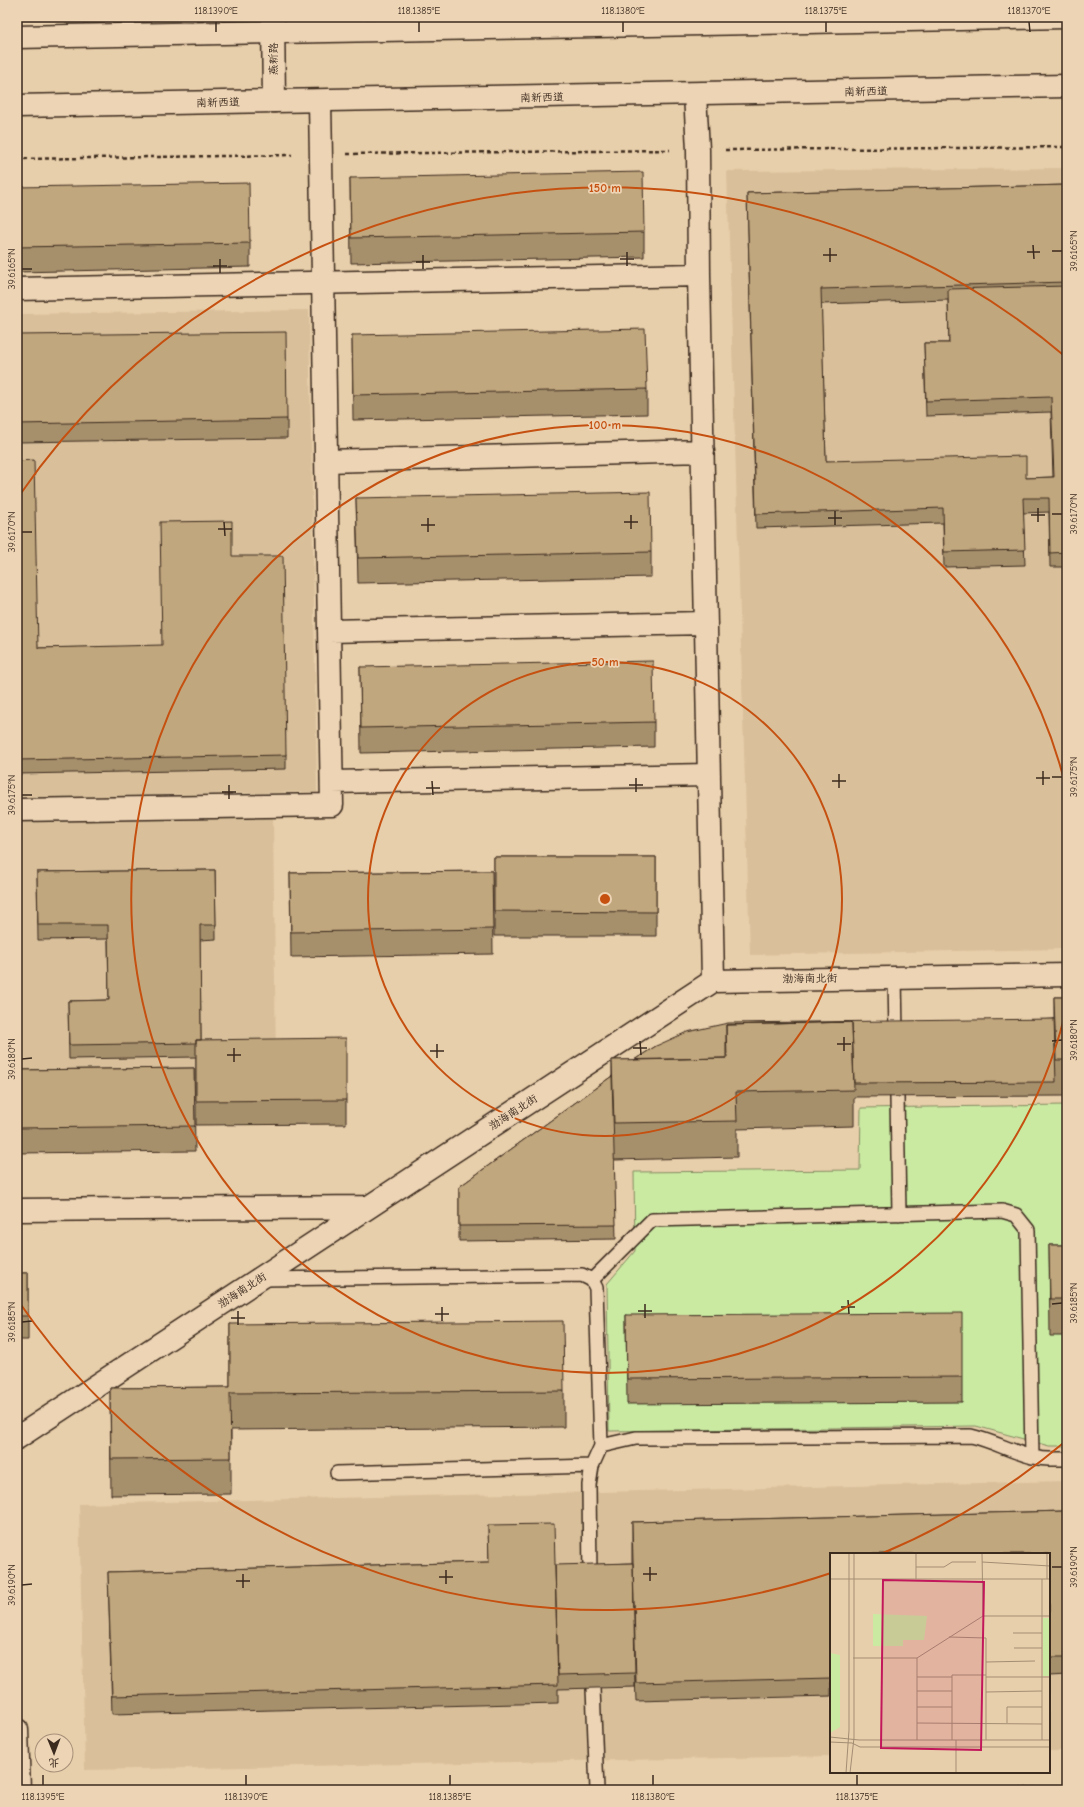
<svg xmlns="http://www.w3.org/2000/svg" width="1084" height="1807" font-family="'Comic Neue','LXGW WenKai TC',sans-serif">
  <rect width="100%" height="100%" fill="#e8cfab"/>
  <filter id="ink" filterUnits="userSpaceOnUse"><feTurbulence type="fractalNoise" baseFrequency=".025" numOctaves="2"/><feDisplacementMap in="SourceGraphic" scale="8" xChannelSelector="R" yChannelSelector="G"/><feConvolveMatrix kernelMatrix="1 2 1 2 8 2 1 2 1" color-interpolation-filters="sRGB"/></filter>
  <g filter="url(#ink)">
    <!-- built -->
    <path fill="#d9c09b" d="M 1067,168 L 1067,949 L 750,955 L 727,171 Z
      M 309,310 L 317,792 L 17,798 L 17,314 Z
      M 273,816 L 276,1064 L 196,1079 L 17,1081 L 17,820 Z
      M 1067,1481 L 1067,1751 L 1049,1751 L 1049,1554 L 831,1554 L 831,1756 L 85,1770 L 79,1504 Z"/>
    <!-- green -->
    <path fill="#caeaa2" stroke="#828a60" d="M 1067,1105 L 1067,1446 L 1049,1446 L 976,1426 L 609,1431 L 607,1284 L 635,1251 L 634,1172 L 860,1170 L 861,1108 Z"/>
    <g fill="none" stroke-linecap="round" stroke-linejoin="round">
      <!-- lane casing -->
      <g stroke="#3b2a1e" stroke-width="16">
        <path id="lane" d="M 895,976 L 896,1035
          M 897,1097 L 899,1214
          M 262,1279 L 582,1275 L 592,1280 L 596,1288 L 601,1446
          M 592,1280 L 652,1220 L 1002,1211 L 1016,1215 L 1028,1230 L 1032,1457
          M 337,1473 L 592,1466
          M 590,1578 L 589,1485 L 592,1466 L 601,1446 L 636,1438 L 971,1436 C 993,1441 1012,1452 1033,1457 C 1044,1460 1055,1459 1067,1459
          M 593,1688 L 597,1790"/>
      </g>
      <!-- street casing -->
      <g stroke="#3b2a1e" stroke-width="25">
        <path id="street" d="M 695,94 L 698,150 L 699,275 L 713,981
          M 17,289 L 699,275
          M 326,461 L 703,451
          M 329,631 L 706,623
          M 332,782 L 709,775
          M 17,810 L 332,805 L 320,101
          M 17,1210 L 368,1207
          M 17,1438 L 713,981 L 1067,975
          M 17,1730 L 19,1790"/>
      </g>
      <!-- secondary casing -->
      <g stroke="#3b2a1e" stroke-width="25">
        <path id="secondary" d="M 273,17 L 274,101"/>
      </g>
      <!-- primary casing -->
      <g stroke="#3b2a1e" stroke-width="25">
        <path id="primary" d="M 17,37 L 1067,17
          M 17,106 L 1067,86"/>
      </g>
      <!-- path -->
      <path stroke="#3b2a1e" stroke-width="2.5" stroke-dasharray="4 3" stroke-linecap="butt" d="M 725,150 L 1067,147
        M 347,154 L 670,150
        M 17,159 L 292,155
        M 962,1790 L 1067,1787"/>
      <!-- lane -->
      <use href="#lane" stroke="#edd4b5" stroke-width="13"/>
      <!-- street -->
      <use href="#street" stroke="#edd4b5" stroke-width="22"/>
      <!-- secondary -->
      <use href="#secondary" stroke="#edd4b5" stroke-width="22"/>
      <!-- primary -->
      <use href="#primary" stroke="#edd4b5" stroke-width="22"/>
    </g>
    <!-- wall -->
    <path fill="#a6906c" stroke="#3b2a1e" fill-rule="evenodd" d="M 350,178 L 644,232 L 644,257 L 351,263 Z
      M 1067,185 L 1067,567 L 1050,567 L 1049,512 L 1023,513 L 1025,565 L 944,567 L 943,523 L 756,528 L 747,193 ZM 948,300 L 949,343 L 924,343 L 926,416 L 1051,412 L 1053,477 L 1026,478 L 826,461 L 821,304 Z
      M 17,187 L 250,243 L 250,267 L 17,272 Z
      M 17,335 L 287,419 L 287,438 L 17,442 Z
      M 352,335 L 647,389 L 647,414 L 353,420 Z
      M 17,461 L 38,648 L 162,646 L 232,556 L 286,755 L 286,769 L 17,774 Z
      M 356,498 L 651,552 L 651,577 L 358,583 Z
      M 360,667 L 654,722 L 654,747 L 361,753 Z
      M 494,857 L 656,857 L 656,936 L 494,936 Z
      M 215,870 L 216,939 L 200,940 L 201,1040 L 346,1100 L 346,1124 L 196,1125 L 196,1057 L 69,1059 L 68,1001 L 109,1000 L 108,939 L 38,940 L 37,872 Z
      M 492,871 L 493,954 L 291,957 L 290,873 Z
      M 1054,997 L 1067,997 L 1067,1096 L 854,1097 L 854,1126 L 737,1129 L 737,1157 L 614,1160 L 616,1239 L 459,1241 L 459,1187 L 612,1076 L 612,1060 L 634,1060 L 656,1046 L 1054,1019 Z
      M 194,1068 L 195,1151 L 17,1153 L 17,1070 Z
      M 1049,1245 L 1067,1245 L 1067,1336 L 1050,1336 Z
      M 17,1273 L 28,1273 L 28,1340 L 17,1340 Z
      M 626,1315 L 962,1377 L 962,1402 L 627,1404 Z
      M 230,1324 L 564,1391 L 564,1427 L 231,1430 L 231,1494 L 111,1495 L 110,1388 L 230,1387 Z
      M 1065,1475 L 1067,1475 L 1067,1675 L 1049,1676 L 1049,1554 L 831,1554 L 831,1696 L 636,1701 L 635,1675 L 635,1687 L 558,1689 L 558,1703 L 112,1714 L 108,1572 L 489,1562 L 488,1525 L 555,1566 L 632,1563 L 632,1522 L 1065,1511 Z"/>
    <!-- building -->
    <path fill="#c1a77e" stroke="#3b2a1e" d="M 643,172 L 644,232 L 351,238 L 350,178 Z
      M 249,183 L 250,243 L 17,247 L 17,187 Z
      M 1067,185 L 1067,282 L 821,289 L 826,461 L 1026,456 L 1026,478 L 1054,477 L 1051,397 L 926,401 L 924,343 L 949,343 L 948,289 L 1067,286 L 1067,552 L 1050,553 L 1049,498 L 1023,498 L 1025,550 L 944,552 L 943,508 L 756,514 L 747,193 Z
      M 645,329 L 647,389 L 353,395 L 352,335 Z
      M 286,332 L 287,419 L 17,424 L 17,335 Z
      M 34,460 L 38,648 L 162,645 L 160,522 L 232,521 L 232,556 L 283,556 L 286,755 L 17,760 L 17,461 Z
      M 650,492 L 651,552 L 358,558 L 356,498 Z
      M 653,661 L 654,722 L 361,728 L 360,667 Z
      M 494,857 L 656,857 L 656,912 L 494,911 Z
      M 215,870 L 216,925 L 200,925 L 201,1040 L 196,1040 L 196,1043 L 69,1045 L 68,1001 L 109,1000 L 108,925 L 38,925 L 37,872 Z
      M 492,871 L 493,929 L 291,932 L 290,873 Z
      M 1054,997 L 1067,997 L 1067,1060 L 1056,1060 Z
      M 1054,1019 L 1056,1082 L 854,1083 L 852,1022 L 726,1025 L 726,1058 L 634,1060 L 656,1046 L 687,1032 L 728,1023 Z
      M 852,1022 L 854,1090 L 736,1092 L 737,1121 L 614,1123 L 612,1060 L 727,1058 L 726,1025 Z
      M 346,1038 L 346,1100 L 196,1101 L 196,1040 Z
      M 194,1068 L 195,1126 L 17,1128 L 17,1070 Z
      M 612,1076 L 616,1225 L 459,1226 L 459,1187 Z
      M 1049,1245 L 1067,1245 L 1067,1299 L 1050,1299 Z
      M 17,1273 L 28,1273 L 28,1316 L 17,1316 Z
      M 962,1313 L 962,1377 L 627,1379 L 626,1315 Z
      M 563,1321 L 564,1391 L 230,1393 L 231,1458 L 111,1459 L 110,1388 L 230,1387 L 230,1324 Z
      M 1065,1475 L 1067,1475 L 1067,1657 L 1049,1657 L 1049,1554 L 831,1554 L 831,1678 L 636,1683 L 632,1522 L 1066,1511 Z
      M 554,1524 L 558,1685 L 112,1696 L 108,1572 L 489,1562 L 488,1525 Z
      M 633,1563 L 635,1673 L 558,1675 L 555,1565 Z"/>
  </g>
  <!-- ticks -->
  <path fill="none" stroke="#3b2a1e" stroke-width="1.5" d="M 216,22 L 216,32M 419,22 L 419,32M 623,22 L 623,32M 826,22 L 826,32M 1029,22 L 1030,32M 1033,245 L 1034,259M 830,248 L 830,262M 1052,251 L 1062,251M 627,252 L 627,266M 1027,252 L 1040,252M 423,255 L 423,269M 823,255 L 837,255M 220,259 L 220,273M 620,259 L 634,259M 416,262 L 430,262M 213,266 L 227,266M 22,269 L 32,269M 1038,508 L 1038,522M 835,511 L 835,525M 1052,514 L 1062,514M 631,515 L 631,529M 1031,515 L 1045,515M 428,518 L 428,532M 828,518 L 842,518M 224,522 L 225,536M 624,522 L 638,522M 421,525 L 435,525M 218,529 L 232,529M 22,532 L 32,532M 1043,771 L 1043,785M 839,774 L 839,788M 1052,777 L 1062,777M 636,778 L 636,792M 1036,778 L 1050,778M 432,781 L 433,795M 832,781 L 846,781M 229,785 L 229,799M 629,785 L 643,785M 426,788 L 440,788M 222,792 L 236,792M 22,795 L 32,795M 844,1037 L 844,1051M 640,1041 L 641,1055M 1052,1041 L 1062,1040M 437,1044 L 437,1058M 837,1044 L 851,1044M 234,1048 L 234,1062M 633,1048 L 647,1048M 430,1051 L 444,1051M 227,1055 L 241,1055M 22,1059 L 32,1058M 848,1300 L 849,1314M 645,1304 L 645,1318M 1052,1304 L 1062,1303M 442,1307 L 442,1321M 841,1307 L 855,1307M 238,1311 L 238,1325M 638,1311 L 652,1311M 435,1314 L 449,1314M 231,1318 L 245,1318M 22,1322 L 32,1321M 650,1567 L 650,1581M 1052,1567 L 1062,1567M 446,1570 L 446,1584M 243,1574 L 243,1588M 643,1574 L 657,1574M 439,1577 L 453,1577M 236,1581 L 250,1581M 22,1585 L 32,1584M 43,1775 L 43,1785M 246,1775 L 246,1785M 450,1775 L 450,1785M 653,1775 L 653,1785M 857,1775 L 857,1785"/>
  <!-- distance rings -->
  <g fill="none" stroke="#c55010" stroke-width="2">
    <circle cx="605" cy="899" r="237"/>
    <path d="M1067 1006A474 474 0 1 1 1067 792"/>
    <path d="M1067 1440A711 711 0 0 1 883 1553M831 1573A711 711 0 0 1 19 1302M19 496A711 711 0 0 1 1067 358"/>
  </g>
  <g text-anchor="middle" stroke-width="3.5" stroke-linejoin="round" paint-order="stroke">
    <!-- street labels -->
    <g font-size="11" fill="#3b2a1e" stroke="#edd4b5">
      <text transform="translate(273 59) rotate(-90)" y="4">燕新路</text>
      <text transform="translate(866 91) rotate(-1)" y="4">南新西道</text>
      <text transform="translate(542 97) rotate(-1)" y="4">南新西道</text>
      <text transform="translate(218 102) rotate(-1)" y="4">南新西道</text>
      <text transform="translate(810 978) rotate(-1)" y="4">渤海南北街</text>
      <text transform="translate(513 1112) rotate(-33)" y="4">渤海南北街</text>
      <text transform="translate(242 1290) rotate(-33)" y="4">渤海南北街</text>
    </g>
  </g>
  <!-- overview -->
  <g transform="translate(830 1553)">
    <rect width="220" height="220" fill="#e8cfab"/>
    <path d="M 43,61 L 97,63 L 94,87 L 73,87 L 73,93 L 43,93 ZM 213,65 L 220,65 L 220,123 L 213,123 ZM 0,100 L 10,102 L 10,174 L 0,180 Z" fill="#caeaa2"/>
    <path fill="none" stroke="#a38d73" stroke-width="1" d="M 86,0 L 86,26M 152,0 L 153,63M 217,0 L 217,26M 152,9 L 220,13M 86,14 L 114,14 L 122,9 L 146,9M 0,26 L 220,26M 212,26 L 212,187M 153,63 L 220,63M 183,80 L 212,80M 119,84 L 156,85 L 156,187M 184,95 L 212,95M 23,105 L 87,105 L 153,63M 87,105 L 87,187M 156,109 L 205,108M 87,124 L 122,124M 156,124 L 220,124M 87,138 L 122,138M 156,139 L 212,138M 87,154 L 122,154M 87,170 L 212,171M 177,170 L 177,154 L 212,154M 0,184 L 29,187 L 220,187M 122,187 L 122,122 L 156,122M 0,189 L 22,190 L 30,194 L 220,194M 16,220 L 19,177 L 19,0M 20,220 L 24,185 L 24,0M 126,220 L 126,187"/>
    <path fill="#c2185b" fill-opacity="0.15" stroke="#c2185b" stroke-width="2" d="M 53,27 L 154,29 L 151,197 L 51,195 Z"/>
    <rect width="220" height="220" fill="none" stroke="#3b2a1e" stroke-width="2"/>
  </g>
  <circle cx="605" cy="899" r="6" fill="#c55010" stroke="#edd4b5" stroke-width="2"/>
  <g font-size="12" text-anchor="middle" font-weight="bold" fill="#c55010" stroke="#edd4b5" stroke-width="3.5" stroke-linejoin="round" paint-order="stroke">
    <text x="605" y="192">150 m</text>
    <text x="605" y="429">100 m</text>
    <text x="605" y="666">50 m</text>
  </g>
  <!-- margin -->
  <rect width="1084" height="1807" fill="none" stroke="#edd4b5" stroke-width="44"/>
  <!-- north arrow -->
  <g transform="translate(54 1753) rotate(179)"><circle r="19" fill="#edd4b5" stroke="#a69079"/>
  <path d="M0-3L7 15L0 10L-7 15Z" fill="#3b2a1e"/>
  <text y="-6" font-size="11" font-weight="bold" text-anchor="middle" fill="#3b2a1e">北</text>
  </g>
  <rect x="22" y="22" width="1040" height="1763" fill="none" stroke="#3b2a1e" stroke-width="1.5"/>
  <g font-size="10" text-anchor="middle" fill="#3b2a1e">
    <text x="216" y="14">118.1390°E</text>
    <text x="419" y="14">118.1385°E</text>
    <text x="623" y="14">118.1380°E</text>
    <text x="826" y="14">118.1375°E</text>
    <text x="1029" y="14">118.1370°E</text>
    <text transform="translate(1073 251) rotate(-90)" y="4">39.6165°N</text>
    <text transform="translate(11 269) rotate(-90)" y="4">39.6165°N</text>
    <text transform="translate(1073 514) rotate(-90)" y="4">39.6170°N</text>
    <text transform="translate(11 532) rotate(-90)" y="4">39.6170°N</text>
    <text transform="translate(1073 777) rotate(-90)" y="4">39.6175°N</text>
    <text transform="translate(11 795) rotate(-90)" y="4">39.6175°N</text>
    <text transform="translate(1073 1040) rotate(-90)" y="4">39.6180°N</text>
    <text transform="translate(11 1059) rotate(-90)" y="4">39.6180°N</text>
    <text transform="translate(1073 1303) rotate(-90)" y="4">39.6185°N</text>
    <text transform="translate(11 1322) rotate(-90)" y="4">39.6185°N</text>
    <text transform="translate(1073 1567) rotate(-90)" y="4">39.6190°N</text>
    <text transform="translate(11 1585) rotate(-90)" y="4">39.6190°N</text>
    <text x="43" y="1800">118.1395°E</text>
    <text x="246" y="1800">118.1390°E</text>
    <text x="450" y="1800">118.1385°E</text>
    <text x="653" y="1800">118.1380°E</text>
    <text x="857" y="1800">118.1375°E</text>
  </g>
</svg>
